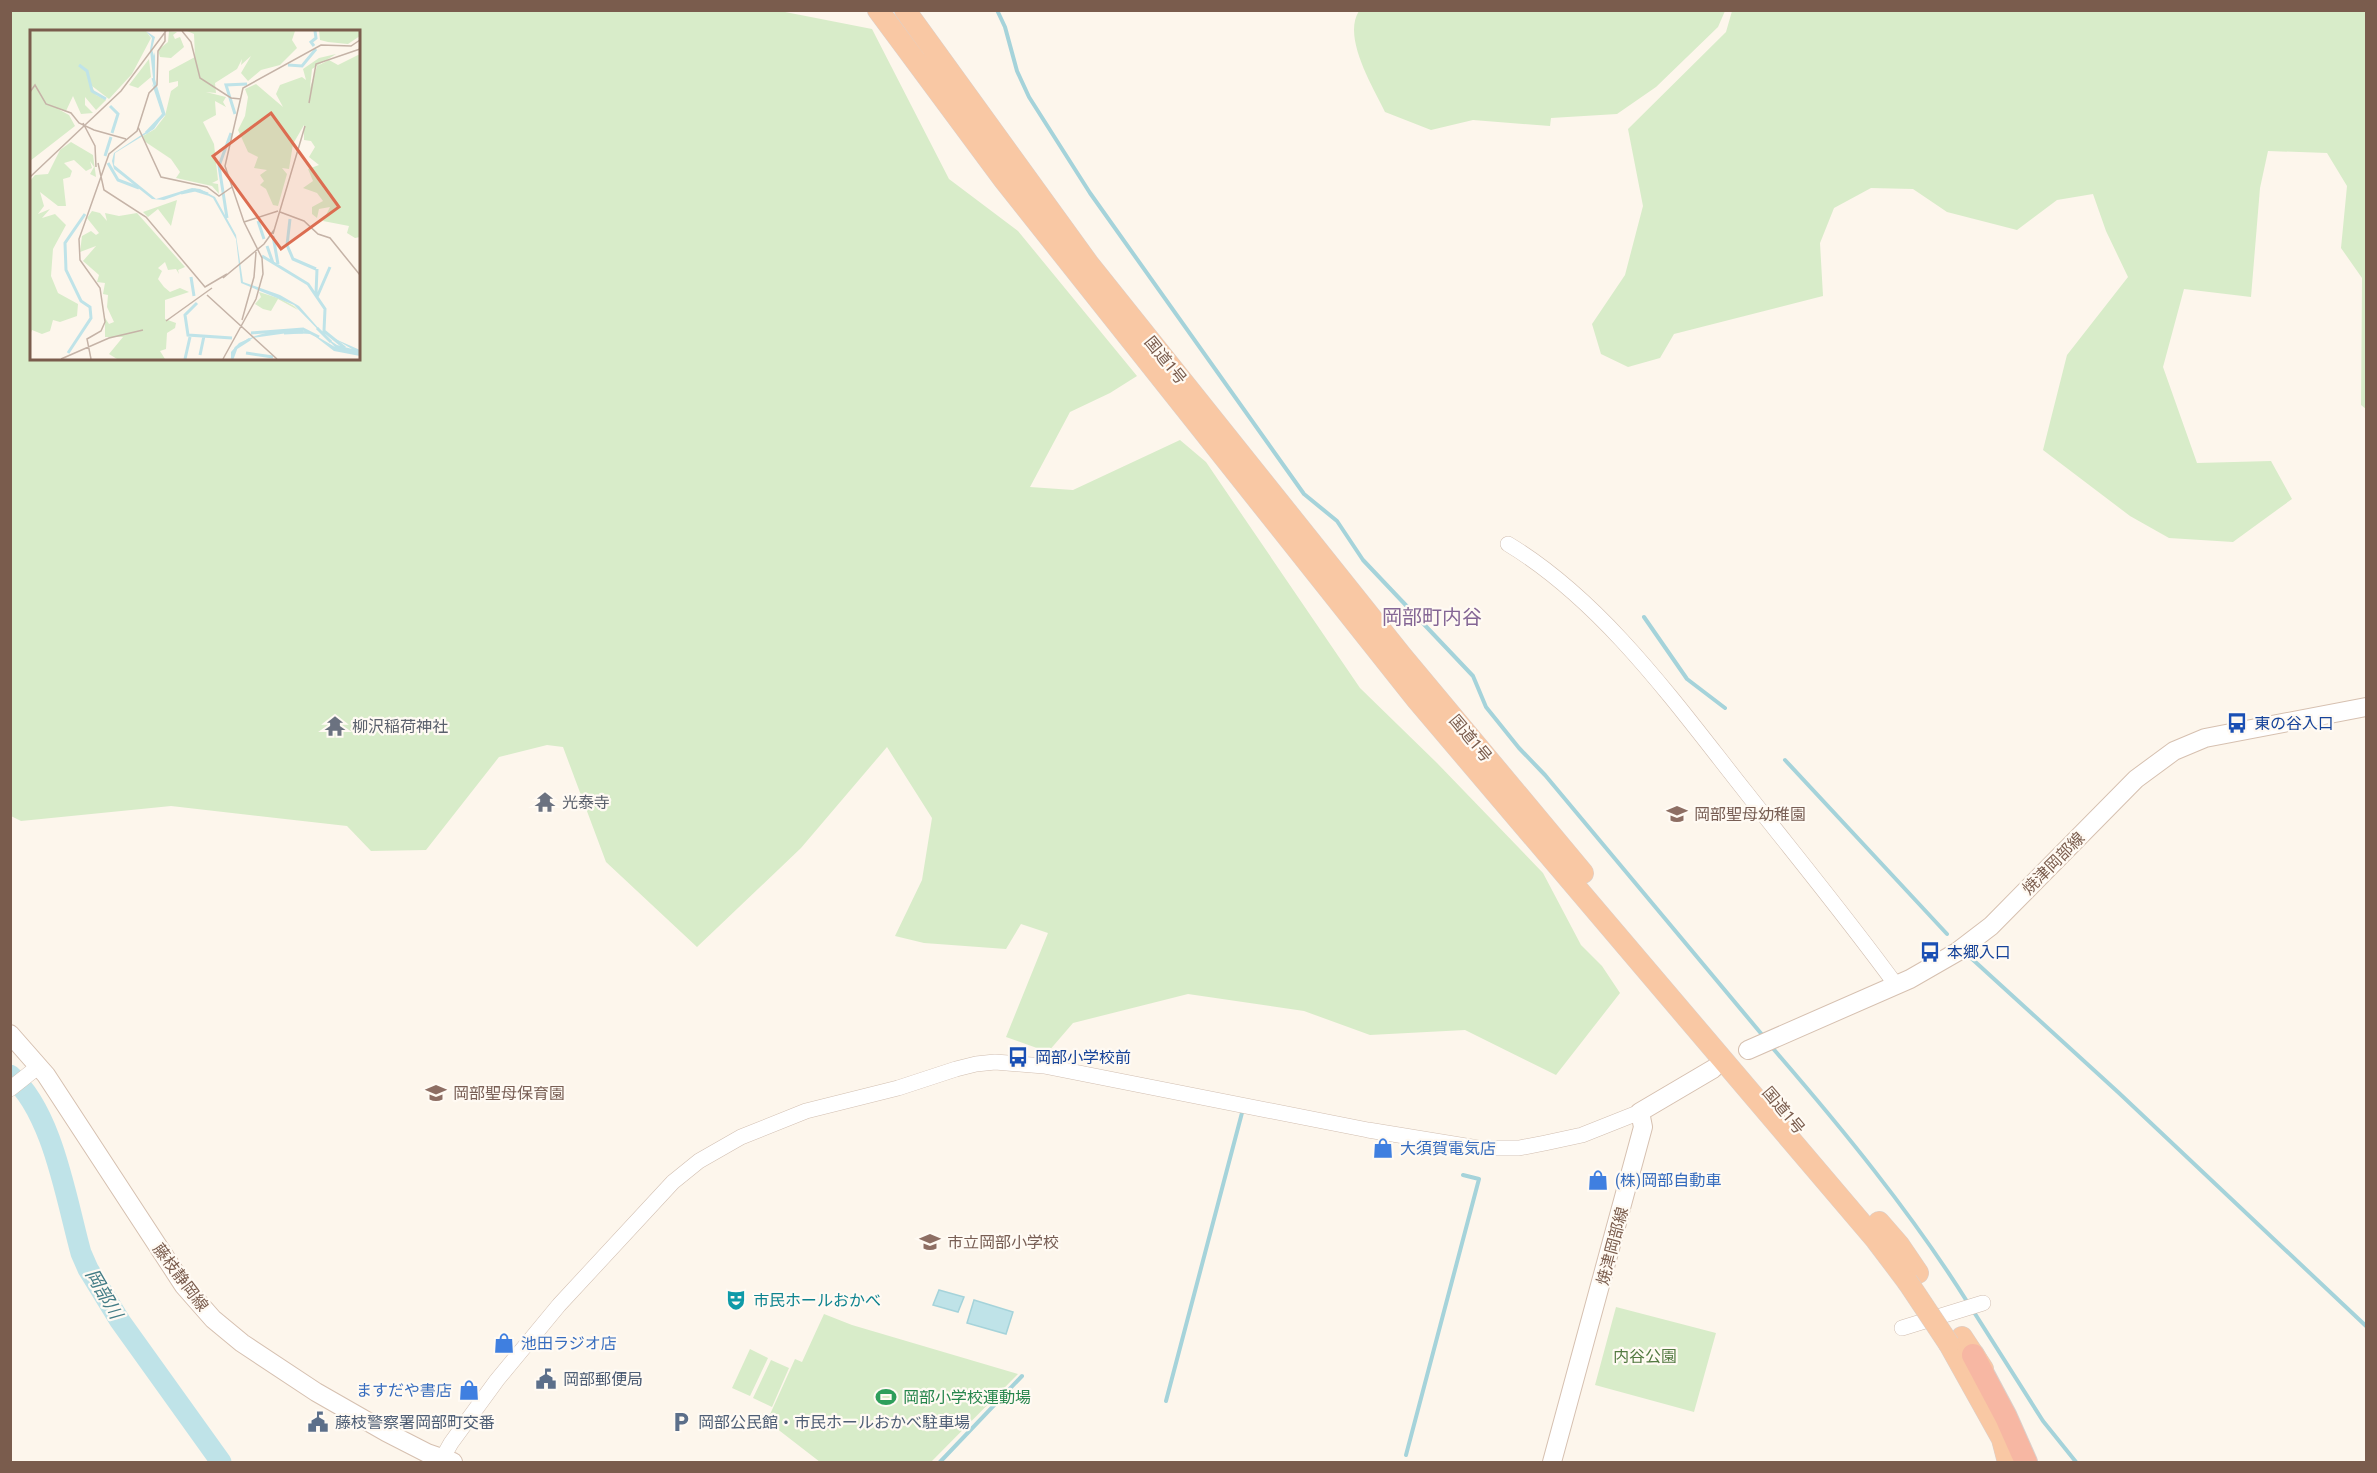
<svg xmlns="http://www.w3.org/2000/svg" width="2377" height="1473" font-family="'Roboto Condensed','Noto Sans JP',sans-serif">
  <rect width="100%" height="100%" fill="#fdf6ec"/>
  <!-- green -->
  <path fill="#d8ecc9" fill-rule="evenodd" d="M 11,10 L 775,10 L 872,29 L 949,179 L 1018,231 L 1137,376 L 1110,393 L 1070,412 L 1030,487 L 1073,490 L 1180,440 L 1206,462 L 1360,688 L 1437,763 L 1543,873 L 1581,945 L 1602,966 L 1620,993 L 1556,1075 L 1465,1030 L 1370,1035 L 1304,1011 L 1188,994 L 1073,1023 L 1048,1052 L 1006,1037 L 1048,933 L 1021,924 L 1006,949 L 924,943 L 895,936 L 922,880 L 932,818 L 887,747 L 801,848 L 697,947 L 606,862 L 563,747 L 547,745 L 499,757 L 426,850 L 371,851 L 347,826 L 171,806 L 21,821 L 11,816 ZM 32,32 L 358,32 L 358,358 L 32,358 Z
    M 1359,11 L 1359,10 L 1725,11 L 1718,27 L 1656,87 L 1617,114 L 1551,118 L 1550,126 L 1473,120 L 1431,130 L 1385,112 C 1373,87 1342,37 1359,11 Z
    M 1732,11 L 2366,11 L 2366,409 L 2361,405 L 2362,278 L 2341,248 L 2347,186 L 2327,153 L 2268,151 L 2260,188 L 2251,297 L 2184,289 L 2163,367 L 2197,463 L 2271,461 L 2292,499 L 2233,542 L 2169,538 L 2130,516 L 2043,450 L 2067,355 L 2128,277 L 2106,231 L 2093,194 L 2057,200 L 2017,230 L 1947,212 L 1913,189 L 1871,188 L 1834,208 L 1820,243 L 1823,296 L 1674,334 L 1660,358 L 1628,367 L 1601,354 L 1592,324 L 1625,275 L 1643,206 L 1628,129 L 1726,32 Z
    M 1616,1307 L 1716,1333 L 1694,1412 L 1595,1385 Z
    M 824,1314 L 852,1325 L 1018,1374 L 931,1462 L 820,1462 L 767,1421 L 795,1359 L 802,1362 Z
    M 750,1349 L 768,1358 L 750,1396 L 732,1388 Z
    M 771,1360 L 789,1368 L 772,1407 L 753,1398 Z"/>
  <!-- water -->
  <path fill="#bfe3e8" stroke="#a5d3da" stroke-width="1.5" d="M 939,1290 L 964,1297 L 958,1312 L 933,1305 Z
    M 974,1300 L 1013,1312 L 1006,1334 L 967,1323 Z"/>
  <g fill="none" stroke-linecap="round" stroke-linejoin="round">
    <!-- stream -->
    <path stroke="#a5d3da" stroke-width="4" d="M 997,10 L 1005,27 L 1017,71 L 1029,97 L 1090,193 L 1304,494 L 1337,521 L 1363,560 L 1473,676 L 1486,707 L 1519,748 L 1545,775 L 1764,1037
      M 1644,617 L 1687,679 L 1725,708
      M 1785,760 L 1947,934
      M 1971,958 L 2119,1093 L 2366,1326
      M 1770,1045 C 1841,1127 1911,1212 1968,1303
      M 1972,1309 L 2043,1421 L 2076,1462
      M 1166,1401 L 1243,1109
      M 1406,1455 L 1479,1179 L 1463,1175
      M 940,1462 L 1022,1376"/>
    <!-- river -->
    <path stroke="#bfe3e8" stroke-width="21" d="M 10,1075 C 53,1112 66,1199 81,1253 L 88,1269 L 120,1321 L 221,1462"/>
    <!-- tertiary casing -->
    <g stroke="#d1beb0" stroke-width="16">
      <path id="tertiary" d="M 1508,544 C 1604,602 1676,704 1745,791 C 1796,856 1848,919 1896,985
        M 10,1089 L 39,1066
        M 1902,1328 L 1983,1303
        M 442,1459 L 451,1443 L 497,1380 L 559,1305 L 673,1182 L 699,1161 L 741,1137 L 806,1111 L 898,1088 L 956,1069 L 976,1064 L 995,1062 L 1044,1066 L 1368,1130 L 1478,1148 L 1519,1148 L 1545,1143 L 1582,1135 L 1640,1112"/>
    </g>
    <!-- secondary casing -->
    <g stroke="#d6c0b0" stroke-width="20">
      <path id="secondary" d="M 10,1034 L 46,1075 L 184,1286 L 213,1319 L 242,1343 L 316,1392 L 386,1432 L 427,1453 L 453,1462
        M 1748,1050 L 1910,979 L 1957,952 L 1991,926 L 2136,779 L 2174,751 L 2205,738 L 2366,707
        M 1552,1462 L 1643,1127 L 1640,1112 L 1713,1069"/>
    </g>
    <!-- trunk casing -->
    <g stroke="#dad1cd" stroke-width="22">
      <path id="trunk" d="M 878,10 L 1004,180 L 1417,700 L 1876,1240 L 1907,1281
        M 905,10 L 1088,263 L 1402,656 L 1583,873
        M 1879,1222 L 1899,1245 L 1918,1273
        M 1962,1337 L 1983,1369
        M 1949,1344 L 2002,1439 L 2008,1462"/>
    </g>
    <!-- motorway casing -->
    <g stroke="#dad1cd" stroke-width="24">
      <path id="motorway" d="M 1973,1355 L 2006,1417 L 2026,1462"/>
    </g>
    <!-- tertiary -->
    <use href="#tertiary" stroke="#fff" stroke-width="15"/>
    <!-- secondary -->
    <use href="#secondary" stroke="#fff" stroke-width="18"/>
    <!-- trunk -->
    <use href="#trunk" stroke="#f9c8a4" stroke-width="21"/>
    <!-- motorway -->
    <use href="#motorway" stroke="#f7b7a3" stroke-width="22"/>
    <!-- trunk-bridge casing -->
    <g stroke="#dad1cd" stroke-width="22" stroke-linecap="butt">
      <path id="trunk-bridge" d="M 1907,1281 L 1949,1344"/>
    </g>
    <!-- trunk-bridge -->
    <use href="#trunk-bridge" stroke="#f9c8a4" stroke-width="21"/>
  </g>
  <!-- icons -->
  <defs>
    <g id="bus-bare" transform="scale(1.62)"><path d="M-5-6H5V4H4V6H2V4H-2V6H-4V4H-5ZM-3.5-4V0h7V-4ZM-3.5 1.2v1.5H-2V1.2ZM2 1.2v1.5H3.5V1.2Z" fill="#1a4fb4" stroke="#fffaf3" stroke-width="2.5" paint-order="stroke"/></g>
    <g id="temple-bare" transform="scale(1.62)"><path d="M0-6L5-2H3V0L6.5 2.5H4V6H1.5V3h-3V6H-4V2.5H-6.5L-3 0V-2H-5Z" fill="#6b7280" stroke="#fffaf3" stroke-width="2.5" paint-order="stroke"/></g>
    <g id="school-bare" transform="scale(1.62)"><path d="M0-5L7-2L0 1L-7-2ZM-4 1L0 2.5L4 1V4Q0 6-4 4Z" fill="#8d6e63" stroke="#fffaf3" stroke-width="2.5" paint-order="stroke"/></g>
    <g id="shop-bare" transform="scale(1.62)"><path d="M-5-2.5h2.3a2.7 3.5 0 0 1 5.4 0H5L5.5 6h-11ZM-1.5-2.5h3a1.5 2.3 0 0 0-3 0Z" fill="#3f7fe0" stroke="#fffaf3" stroke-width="2.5" paint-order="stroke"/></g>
    <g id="theatre-bare" transform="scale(1.62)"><path d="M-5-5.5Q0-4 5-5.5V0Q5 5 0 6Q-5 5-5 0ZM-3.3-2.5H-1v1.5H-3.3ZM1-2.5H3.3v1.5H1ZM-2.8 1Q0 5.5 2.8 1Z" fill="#0f9aa8" stroke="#fffaf3" stroke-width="2.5" paint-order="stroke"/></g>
    <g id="civic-bare" transform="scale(1.62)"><path d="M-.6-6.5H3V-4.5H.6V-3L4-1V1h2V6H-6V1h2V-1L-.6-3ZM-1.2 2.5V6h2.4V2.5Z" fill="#5c6f8a" stroke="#fffaf3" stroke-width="2.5" paint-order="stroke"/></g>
    <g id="stadium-bare" transform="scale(1.62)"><path d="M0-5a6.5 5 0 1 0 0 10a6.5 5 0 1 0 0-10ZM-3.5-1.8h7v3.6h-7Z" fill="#2e9e5b" stroke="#fffaf3" stroke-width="2.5" paint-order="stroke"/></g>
    <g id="parking-bare" transform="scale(1.62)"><path d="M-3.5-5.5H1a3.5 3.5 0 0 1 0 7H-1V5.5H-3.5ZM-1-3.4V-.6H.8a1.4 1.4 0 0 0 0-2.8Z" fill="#5c6f8a" stroke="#fffaf3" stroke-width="2.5" paint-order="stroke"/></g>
  </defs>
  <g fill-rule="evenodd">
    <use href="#bus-bare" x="2237" y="723"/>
    <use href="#temple-bare" x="335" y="726"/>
    <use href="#temple-bare" x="545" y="802"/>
    <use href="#school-bare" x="1677" y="814"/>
    <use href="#bus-bare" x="1930" y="952"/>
    <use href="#bus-bare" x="1018" y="1057"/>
    <use href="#school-bare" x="436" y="1093"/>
    <use href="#shop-bare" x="1383" y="1148"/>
    <use href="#shop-bare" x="1598" y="1180"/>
    <use href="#school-bare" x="930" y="1242"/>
    <use href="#theatre-bare" x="736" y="1300"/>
    <use href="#shop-bare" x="504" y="1343"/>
    <use href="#civic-bare" x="546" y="1379"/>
    <use href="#shop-bare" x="469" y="1390"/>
    <use href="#stadium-bare" x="886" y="1397"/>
    <use href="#civic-bare" x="318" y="1422"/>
    <use href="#parking-bare" x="681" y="1422"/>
  </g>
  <g text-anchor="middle" stroke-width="4.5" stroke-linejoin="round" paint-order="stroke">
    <!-- street labels -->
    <g font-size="16" fill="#7a5c4d" stroke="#fffaf3">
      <text transform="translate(1166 360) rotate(51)" y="6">国道1号</text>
      <text transform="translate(1471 738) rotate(50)" y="6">国道1号</text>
      <text transform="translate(2053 863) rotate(-45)" y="6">焼津岡部線</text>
      <text transform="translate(1784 1110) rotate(50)" y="6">国道1号</text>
      <text transform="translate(1612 1246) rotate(-75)" y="6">焼津岡部線</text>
      <text transform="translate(181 1277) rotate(53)" y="6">藤枝静岡線</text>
    </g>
    <!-- transit labels -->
    <g font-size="16" fill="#164399" stroke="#fffaf3" text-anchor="start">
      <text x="2254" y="729">東の谷入口</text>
      <text x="1947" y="958">本郷入口</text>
      <text x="1035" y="1063">岡部小学校前</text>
    </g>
    <!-- worship labels -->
    <g font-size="16" fill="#5b616d" stroke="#fffaf3" text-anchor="start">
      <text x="352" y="732">柳沢稲荷神社</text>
      <text x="562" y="808">光泰寺</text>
    </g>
    <!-- education labels -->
    <g font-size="16" fill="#785e54" stroke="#fffaf3" text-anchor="start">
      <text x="1694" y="820">岡部聖母幼稚園</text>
      <text x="453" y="1099">岡部聖母保育園</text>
      <text x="947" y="1248">市立岡部小学校</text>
    </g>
    <!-- shop labels -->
    <g font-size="16" fill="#366cbe" stroke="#fffaf3" text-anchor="start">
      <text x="1400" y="1154">大須賀電気店</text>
      <text x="1615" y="1186">(株)岡部自動車</text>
      <text x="521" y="1349">池田ラジオ店</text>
      <text x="452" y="1396" text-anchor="end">ますだや書店</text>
    </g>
    <!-- culture labels -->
    <g font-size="16" fill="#0d838f" stroke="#fffaf3" text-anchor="start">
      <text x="753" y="1306">市民ホールおかべ</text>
    </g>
    <!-- park labels -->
    <g font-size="16" fill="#537a41" stroke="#fffaf3">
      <text x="1645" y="1362">内谷公園</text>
    </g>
    <!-- service labels -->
    <g font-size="16" fill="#4e5e75" stroke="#fffaf3" text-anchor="start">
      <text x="563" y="1385">岡部郵便局</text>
      <text x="335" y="1428">藤枝警察署岡部町交番</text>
      <text x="698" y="1428">岡部公民館・市民ホールおかべ駐車場</text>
    </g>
    <!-- leisure labels -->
    <g font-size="16" fill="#27864d" stroke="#fffaf3" text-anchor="start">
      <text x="903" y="1403">岡部小学校運動場</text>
    </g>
    <!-- water labels -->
    <g font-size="18" font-style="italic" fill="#437c86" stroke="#fffaf3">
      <text transform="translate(104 1294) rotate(60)" y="6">岡部川</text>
    </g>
    <!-- quarter labels -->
    <g font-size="20" fill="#846695" stroke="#fffaf3">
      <text x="1432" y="624">岡部町内谷</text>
    </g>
  </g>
  <!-- overview -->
  <g transform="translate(30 30)">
    <rect width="330" height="330" fill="#fdf6ec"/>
    <path d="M 0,1 L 116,1 L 121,8 L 102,44 L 79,69 L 62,56 L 66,65 L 76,70 L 66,80 L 55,67 L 55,75 L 63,83 L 51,84 L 43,66 L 36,81 L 28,79 L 39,85 L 45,96 L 0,131 ZM 139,1 L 147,2 L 143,5 L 145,9 L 150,7 L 154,17 L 141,28 L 130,27 L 128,20 L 138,12 ZM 157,1 L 265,1 L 262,10 L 267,18 L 250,35 L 231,40 L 218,51 L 211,43 L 221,26 L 211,35 L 212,29 L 207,39 L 185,53 L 186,63 L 176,62 L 196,67 L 193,72 L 196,77 L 185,71 L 186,85 L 173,92 L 184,114 L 188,150 L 182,153 L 188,154 L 189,164 L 182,156 L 146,148 L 150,142 L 141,129 L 114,111 L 113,106 L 125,99 L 135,86 L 141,61 L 148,56 L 148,51 L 139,53 L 139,41 L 165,27 L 164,4 ZM 289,1 L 330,1 L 330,6 L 318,14 L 298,12 L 290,10 ZM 306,24 L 282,39 L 280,58 L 287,36 L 299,30 L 308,35 L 330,24 L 330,207 L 325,208 L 317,203 L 319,196 L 293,191 L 300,177 L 289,179 L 287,188 L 282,184 L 282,177 L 293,171 L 287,163 L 273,158 L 283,151 L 278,139 L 289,135 L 279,127 L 285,117 L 281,111 L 274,110 L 274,95 L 263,114 L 259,139 L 252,138 L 257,144 L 248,176 L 243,175 L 236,159 L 230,155 L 234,151 L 230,145 L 237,140 L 224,138 L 228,127 L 218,122 L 208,100 L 215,86 L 218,67 L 215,59 L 226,54 L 253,77 L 246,64 L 250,55 L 272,47 L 276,50 L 273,39 L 289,28 ZM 119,29 L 121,47 L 108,58 L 99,55 ZM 41,112 L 63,125 L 66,147 L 60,144 L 64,137 L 60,131 L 62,138 L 56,141 L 44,130 L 34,133 L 42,141 L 40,147 L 33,149 L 36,176 L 28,176 L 10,162 L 14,176 L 8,184 L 20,179 L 12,188 L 25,184 L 36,195 L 23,219 L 21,246 L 28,263 L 48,274 L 47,286 L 30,292 L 23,290 L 20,301 L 12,304 L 2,300 L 0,305 L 0,151 L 5,145 L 18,144 L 30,120 ZM 147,170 L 141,196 L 128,179 L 118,187 L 113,182 ZM 62,181 L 70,183 L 77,191 L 75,183 L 89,186 L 107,183 L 155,237 L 148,240 L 149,244 L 146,239 L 138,240 L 135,232 L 128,238 L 132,241 L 128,249 L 134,257 L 140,262 L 150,258 L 159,262 L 135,270 L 135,289 L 146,293 L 145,298 L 137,303 L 136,319 L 130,321 L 135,329 L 87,329 L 79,324 L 93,307 L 75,307 L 75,288 L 79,294 L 84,292 L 77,277 L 78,265 L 73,264 L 75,253 L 67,252 L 69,245 L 53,231 L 66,216 L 50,222 L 52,206 L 61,201 L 66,205 L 69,203 L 57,188 ZM 229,262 L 251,269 L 264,276 L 268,280 L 248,269 L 241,281 L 233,279 L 225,274 L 231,267 Z" fill="#d8ecc9"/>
    <path d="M 116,1 L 125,7 L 122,19 L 124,26 L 125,22 L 125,58 L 133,80 L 133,86 L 124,99 L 85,123 L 84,135 L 126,169 L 162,158 L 170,159 L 185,167 L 206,205 L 213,252 L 250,265 L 269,276 L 298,309 L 307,315 L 322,319 L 303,308 L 330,320 L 330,326 L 304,321 L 282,304 L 258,303 L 223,308 L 206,318 L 201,329 L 201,322 L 209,313 L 225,306 L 239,302 L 278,301 L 305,317 L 264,275 L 211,253 L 206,209 L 183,168 L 165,159 L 134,170 L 122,169 L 84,139 L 82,131 L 84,123 L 122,98 L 132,84 L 122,54 L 124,57 L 120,20 L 122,8 Z" fill="#bfe3e8"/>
    <path fill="none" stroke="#bfe3e8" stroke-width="3" d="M 284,16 L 281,12 L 286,8 L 285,1M 49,35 L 57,41 L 62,61 L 76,69M 258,35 L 272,36 L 286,19M 80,76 L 88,84 L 82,103M 205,84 L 196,55 L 217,54M 116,103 L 134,84 L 123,48M 75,126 L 81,107M 78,133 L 88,150 L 109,158M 151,163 L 165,160 L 178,164M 197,188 L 189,136 L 201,103M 260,189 L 257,215 L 263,229 L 286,239M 228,191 L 234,209M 243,206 L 248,234M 237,216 L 243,233M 232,226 L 278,254 L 295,279 L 294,301 L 315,318M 161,247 L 164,266M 286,264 L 287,239M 287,267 L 300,237M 167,273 L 155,285 L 158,305 L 202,308M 287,298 L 301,312M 221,303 L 273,299 L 289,307M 254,303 L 273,302M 38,323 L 61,288 L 60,277 L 51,271 L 36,240 L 35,213 L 55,184M 216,323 L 243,327M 170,325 L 174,306M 155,329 L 160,307M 202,329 L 206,318 L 220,309"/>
    <path fill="none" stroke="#c5b3a7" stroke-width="1.5" d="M 152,1 L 161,12 L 170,48 L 201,68 L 211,69M 0,62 L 5,55 L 16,74 L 41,83 L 49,93 L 64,100 L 96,109M 279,73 L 286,34 L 330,19M 53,93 L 65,116 L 66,137M 108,97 L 131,147 L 177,157 L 189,166 L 202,157M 68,133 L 74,160 L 116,187 L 175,257 L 197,244M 0,147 L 91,61 L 136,1M 250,182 L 274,191 L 288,204 L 300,208 L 330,245M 214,192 L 248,181M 243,204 L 275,96M 193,248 L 234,214 L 244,200M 177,265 L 247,329M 212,290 L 224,247 L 226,222M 136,291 L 182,258M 31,329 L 79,308 L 113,300M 61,329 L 57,309 L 71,301 L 75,292 L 70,258 L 50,230 L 49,209 L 79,124 L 107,101 L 119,63 L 127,55 L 128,21 L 135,11 L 135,1M 193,329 L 226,269 L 233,244 L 232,228 L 214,192 L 195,136 L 213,58 L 291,15 L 321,16 L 330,10"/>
    <path fill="#dc6d51" fill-opacity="0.15" stroke="#dc6d51" stroke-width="3" d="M 241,83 L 309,177 L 251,219 L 183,126 Z"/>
    <rect width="330" height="330" fill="none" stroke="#7a5c4d" stroke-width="3"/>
  </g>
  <!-- border -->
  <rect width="2377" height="1473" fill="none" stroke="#7a5c4d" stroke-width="24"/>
</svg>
